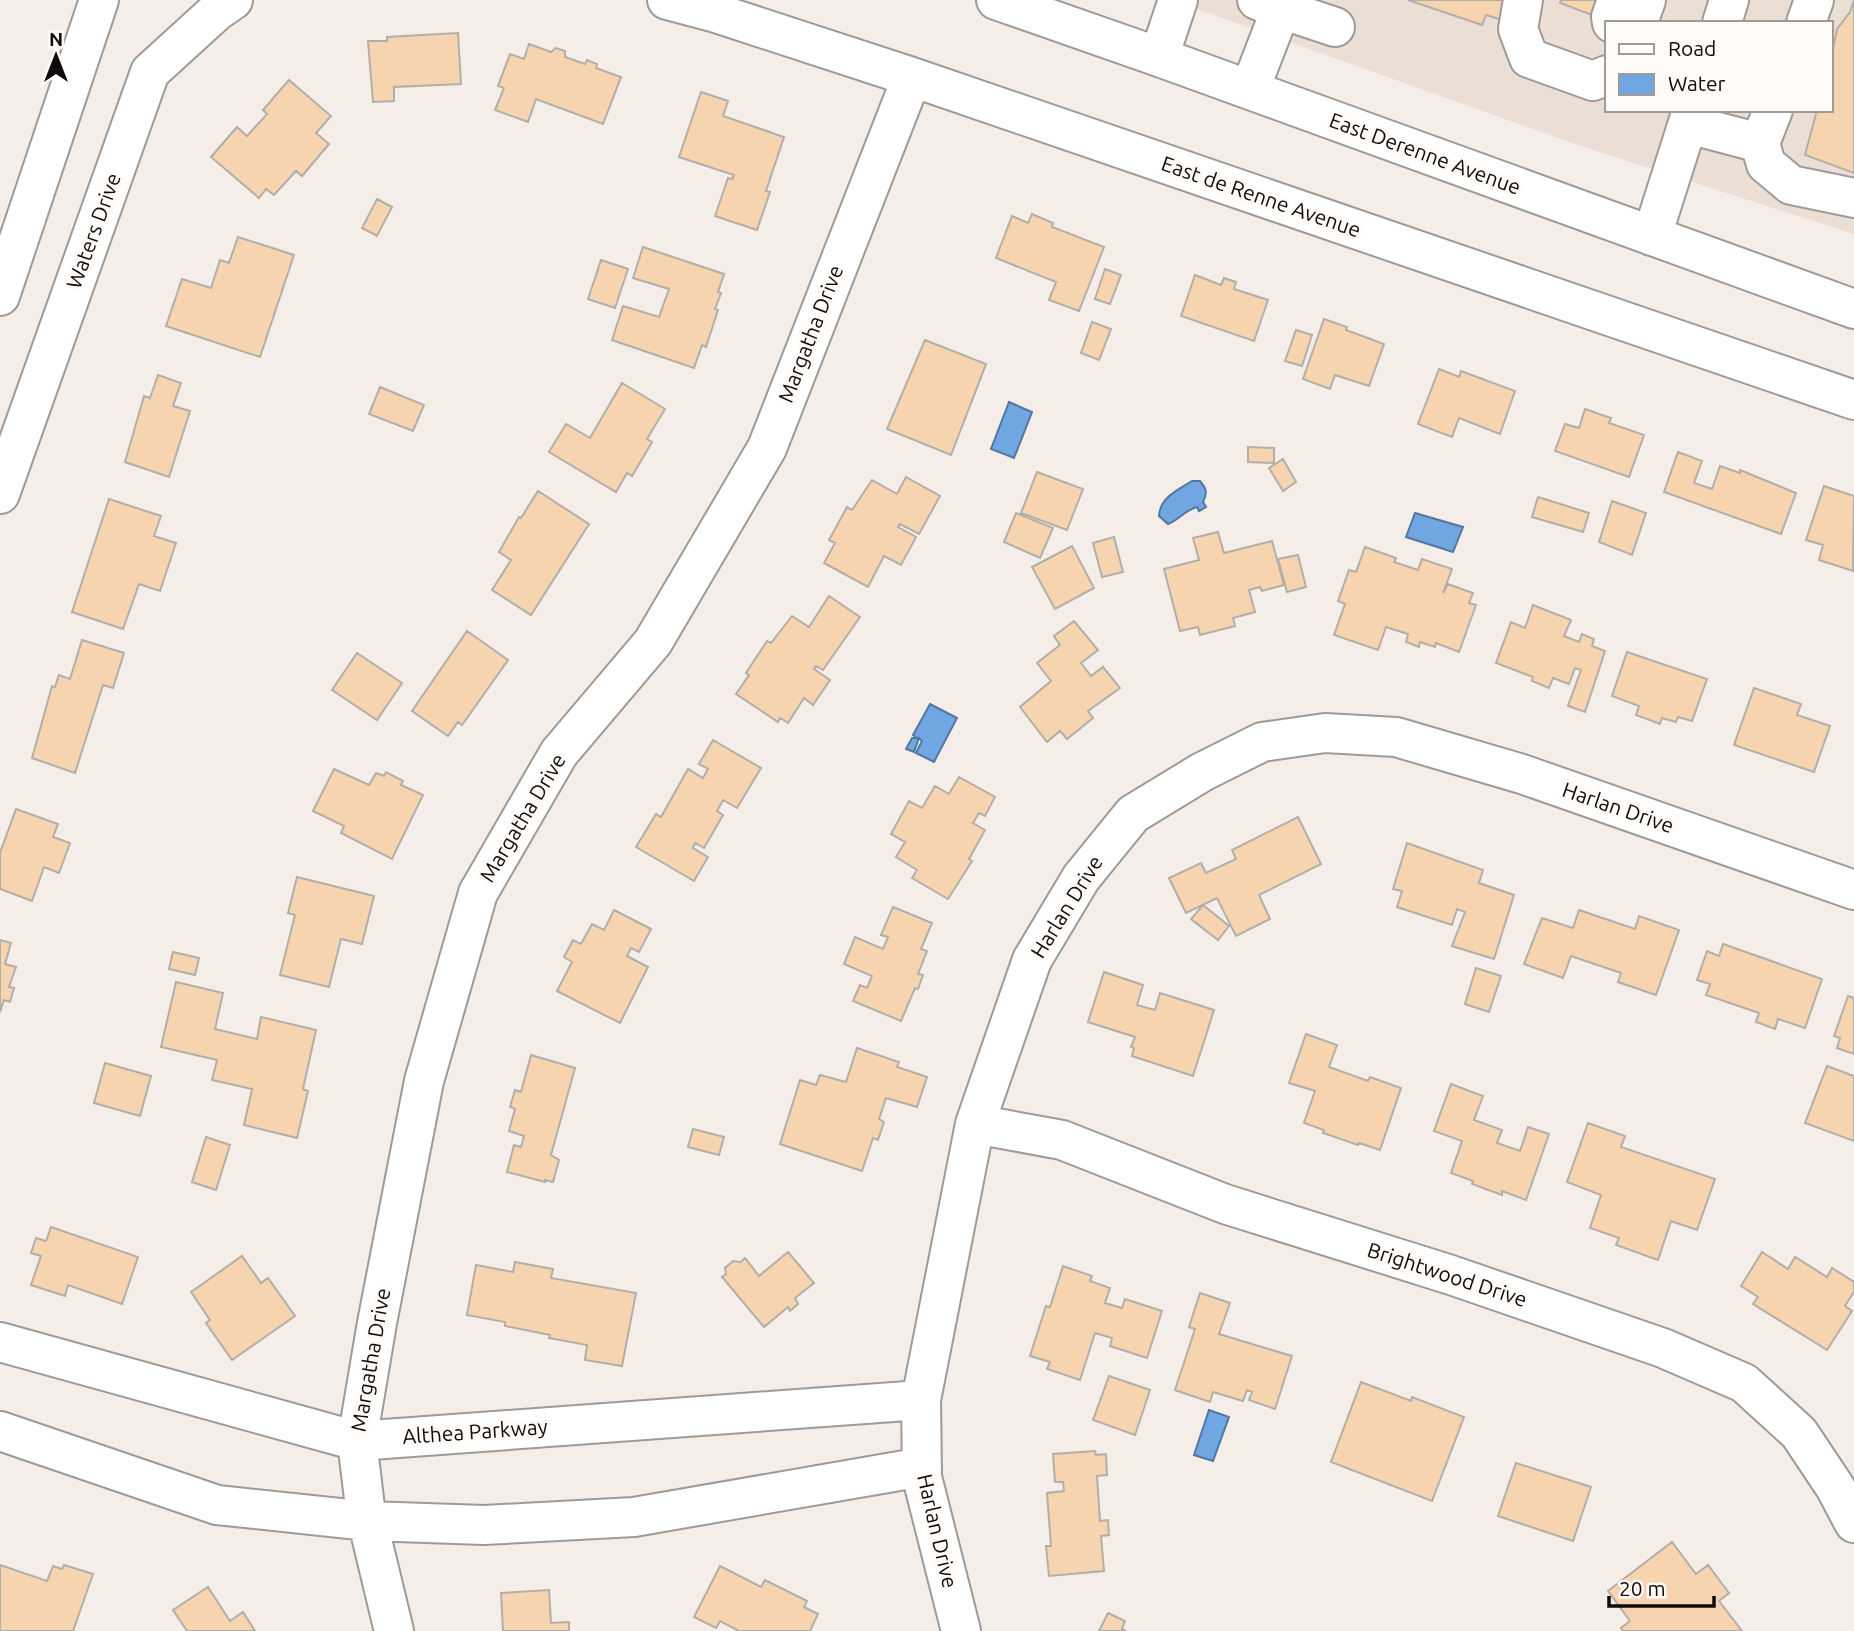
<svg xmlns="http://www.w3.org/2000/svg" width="1854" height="1631" font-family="Ubuntu,sans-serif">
  <rect width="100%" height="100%" fill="#f4ede8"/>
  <!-- built -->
  <path fill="#ebded5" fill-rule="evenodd" d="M 1172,0 L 1854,0 L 1854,234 L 1578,145 ZM 1607,23 L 1831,23 L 1831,110 L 1607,110 Z"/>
  <!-- water -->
  <path fill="#70a6e1" stroke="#5378a0" stroke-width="2" d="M 1009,402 L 1032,412 L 1014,458 L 991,449 Z
    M 1192,481 L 1200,481 C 1206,488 1208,493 1203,502 L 1206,507 L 1199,511 L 1197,507 C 1185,510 1179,520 1168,524 L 1159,516 C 1160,497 1178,490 1192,481 Z
    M 1415,513 L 1463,527 L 1453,552 L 1406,537 Z
    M 930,704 L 957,718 L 934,762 L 916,753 L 922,741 L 919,738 L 914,752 L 906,749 L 912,738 L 917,738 L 913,735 Z
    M 1209,1410 L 1229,1417 L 1213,1461 L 1194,1455 Z"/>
  <!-- building -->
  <path fill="#f6d4af" stroke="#b3aea8" stroke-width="2" d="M 1408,0 L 1509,0 L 1502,20 L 1486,15 L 1482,25 Z
    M 1561,0 L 1597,0 L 1592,15 L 1560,3 Z
    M 1854,0 L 1854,173 L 1805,155 L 1817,110 L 1831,110 L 1831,59 L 1837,29 L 1850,12 Z
    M 458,33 L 461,84 L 394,87 L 394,101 L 373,102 L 368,41 L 387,41 L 387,37 Z
    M 529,44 L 551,52 L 556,48 L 565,51 L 565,57 L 585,64 L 587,60 L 597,64 L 596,68 L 621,77 L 603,124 L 536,99 L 528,122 L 495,110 L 504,88 L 498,86 L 510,54 L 524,59 Z
    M 289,80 L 331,116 L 316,133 L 329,144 L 302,176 L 296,171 L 274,195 L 266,189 L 259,198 L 211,157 L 237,127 L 247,136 L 267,114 L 263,110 Z
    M 701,92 L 728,101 L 723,116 L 784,137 L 766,191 L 770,192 L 757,230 L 715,216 L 728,178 L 732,179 L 734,175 L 679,157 Z
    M 377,199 L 392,207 L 377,236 L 362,228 Z
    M 1032,214 L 1053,223 L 1052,227 L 1104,247 L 1079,311 L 1049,300 L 1056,282 L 996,258 L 1012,216 L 1028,223 Z
    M 238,237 L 294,255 L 260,357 L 166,326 L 182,279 L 211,288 L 220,260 L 229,263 Z
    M 643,247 L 724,274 L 718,292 L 721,293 L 715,309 L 718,310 L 706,347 L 702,345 L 694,368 L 612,340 L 623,306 L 659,317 L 669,289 L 633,278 Z
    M 601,260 L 628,269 L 615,308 L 588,299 Z
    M 1105,269 L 1121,275 L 1110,304 L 1095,299 Z
    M 1195,275 L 1221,285 L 1224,278 L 1236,282 L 1234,289 L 1268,300 L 1254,341 L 1181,316 Z
    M 1324,319 L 1347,327 L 1346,330 L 1384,344 L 1369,386 L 1335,375 L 1330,389 L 1303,379 Z
    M 1092,322 L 1111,329 L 1099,360 L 1081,353 Z
    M 1296,330 L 1312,335 L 1302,366 L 1285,361 Z
    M 925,340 L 986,364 L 951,455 L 887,429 Z
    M 1439,369 L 1459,377 L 1461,371 L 1515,391 L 1500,434 L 1459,418 L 1452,437 L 1418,424 Z
    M 158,375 L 181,383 L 173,406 L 190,411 L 169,477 L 125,462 L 144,396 L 150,398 Z
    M 622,383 L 665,409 L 647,439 L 652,442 L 632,476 L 627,473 L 616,492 L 549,452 L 566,424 L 590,438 Z
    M 380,387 L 424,405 L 413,431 L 369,414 Z
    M 1585,409 L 1611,418 L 1609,423 L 1644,435 L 1629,477 L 1555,451 L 1565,424 L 1579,428 Z
    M 1248,447 L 1274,448 L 1274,463 L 1248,462 Z
    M 1678,452 L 1702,461 L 1694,483 L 1712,489 L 1720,466 L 1740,473 L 1740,470 L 1796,493 L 1781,534 L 1664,492 Z
    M 1283,459 L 1296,482 L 1283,491 L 1269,468 Z
    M 1037,472 L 1083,489 L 1067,530 L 1021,513 Z
    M 906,477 L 940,496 L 919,534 L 900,524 L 898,527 L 916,537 L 901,565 L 884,556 L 868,587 L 824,563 L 835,543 L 829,540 L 847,507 L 852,510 L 872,480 L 897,494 Z
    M 1824,486 L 1854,496 L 1853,571 L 1819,560 L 1823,545 L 1806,540 Z
    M 538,491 L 589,524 L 531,615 L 492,590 L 511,560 L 499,552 L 519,517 L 521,518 Z
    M 1538,497 L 1589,513 L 1583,532 L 1532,517 Z
    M 109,499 L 161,516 L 154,536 L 176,543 L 160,591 L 139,584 L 123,629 L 72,612 Z
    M 1612,501 L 1646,513 L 1632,555 L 1599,542 Z
    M 1016,513 L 1053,528 L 1040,558 L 1004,542 Z
    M 1218,532 L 1224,553 L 1272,541 L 1284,585 L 1262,591 L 1260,587 L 1249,590 L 1255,612 L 1233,618 L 1235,626 L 1200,635 L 1198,627 L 1180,631 L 1164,569 L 1199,560 L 1193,538 Z
    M 1114,537 L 1123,572 L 1102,577 L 1093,543 Z
    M 1072,546 L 1094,588 L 1055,609 L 1032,567 Z
    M 1365,547 L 1396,558 L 1394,562 L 1418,570 L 1422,559 L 1452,569 L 1443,593 L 1448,584 L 1473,593 L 1469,603 L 1476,605 L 1459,652 L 1436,643 L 1435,647 L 1420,642 L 1419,647 L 1406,642 L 1408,634 L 1386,627 L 1378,650 L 1334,635 L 1345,604 L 1338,601 L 1349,570 L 1356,572 Z
    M 1298,555 L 1306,587 L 1287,592 L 1278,559 Z
    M 829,596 L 860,617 L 823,670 L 816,666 L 814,669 L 830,680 L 813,705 L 804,698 L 788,723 L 780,718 L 778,722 L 736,694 L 749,675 L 746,673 L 767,641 L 771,643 L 792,616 L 809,627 Z
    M 1533,605 L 1571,620 L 1564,636 L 1579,642 L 1582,634 L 1594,639 L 1592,646 L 1605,651 L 1585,712 L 1568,706 L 1581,670 L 1575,668 L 1569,684 L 1553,678 L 1549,688 L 1532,681 L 1533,677 L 1496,663 L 1511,622 L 1525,628 Z
    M 1074,621 L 1098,650 L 1081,663 L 1091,676 L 1103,667 L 1120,688 L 1088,711 L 1093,718 L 1067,739 L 1060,731 L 1047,742 L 1020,707 L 1051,681 L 1037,663 L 1060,645 L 1054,636 Z
    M 467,631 L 508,660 L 462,725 L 458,722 L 448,736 L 412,711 Z
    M 82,640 L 124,653 L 113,688 L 103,685 L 75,773 L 32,758 L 52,686 L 55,687 L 59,675 L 70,679 Z
    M 1627,652 L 1707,679 L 1692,721 L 1678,717 L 1676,722 L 1662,718 L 1660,724 L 1636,715 L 1639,706 L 1612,696 Z
    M 357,653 L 402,683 L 377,720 L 332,690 Z
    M 1754,688 L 1801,704 L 1797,715 L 1830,726 L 1814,772 L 1734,745 Z
    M 713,740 L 761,768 L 737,808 L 723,800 L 717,811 L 723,815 L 704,848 L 695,843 L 693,848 L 708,857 L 694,881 L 636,847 L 656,814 L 661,817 L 688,769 L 703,778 L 708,769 L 699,764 Z
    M 334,769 L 369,785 L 376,773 L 384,776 L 386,772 L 403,781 L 401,785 L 423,795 L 392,859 L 341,833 L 344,826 L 313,811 Z
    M 959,777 L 995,797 L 985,816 L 979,813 L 973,823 L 985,830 L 969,859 L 972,861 L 948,899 L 912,878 L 917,870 L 896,857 L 905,842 L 891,834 L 909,801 L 922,808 L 935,786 L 949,794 Z
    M 16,809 L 58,824 L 53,837 L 70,843 L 59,873 L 44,867 L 32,901 L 0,889 L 0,853 Z
    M 1298,817 L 1321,864 L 1259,895 L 1270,919 L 1236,936 L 1217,898 L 1186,913 L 1169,878 L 1201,863 L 1206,873 L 1236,859 L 1232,850 Z
    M 1407,843 L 1483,870 L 1479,883 L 1514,895 L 1494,959 L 1452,946 L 1465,912 L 1457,909 L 1452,925 L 1397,907 L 1402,891 L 1393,889 Z
    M 297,877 L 374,896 L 362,944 L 341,939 L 329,987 L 280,975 L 295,915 L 288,913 Z
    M 1203,905 L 1229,926 L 1218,940 L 1191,919 Z
    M 893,907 L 932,923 L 921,949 L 927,951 L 918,974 L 923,975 L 918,989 L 915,988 L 901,1021 L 853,1001 L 860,985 L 867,988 L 872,976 L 844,964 L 855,937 L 883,949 L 888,937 L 881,935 Z
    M 614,910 L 651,929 L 639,952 L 631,948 L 627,956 L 648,967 L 620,1023 L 557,991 L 572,962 L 564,957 L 573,940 L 581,944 L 592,924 L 604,930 Z
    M 1579,910 L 1635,929 L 1639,916 L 1679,930 L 1656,995 L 1618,982 L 1621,973 L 1571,956 L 1563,978 L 1524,964 L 1542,918 L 1573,928 Z
    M 0,940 L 11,943 L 5,964 L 16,967 L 9,987 L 14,988 L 10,1002 L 4,1000 L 0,1012 Z
    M 1723,944 L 1822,979 L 1805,1028 L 1778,1019 L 1775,1029 L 1756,1022 L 1759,1013 L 1706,995 L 1710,984 L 1697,980 L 1707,951 L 1719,956 Z
    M 173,952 L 199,958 L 195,975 L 169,969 Z
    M 1476,968 L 1501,976 L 1489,1012 L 1465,1004 Z
    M 1104,972 L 1143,985 L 1137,1005 L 1155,1010 L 1160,993 L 1214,1010 L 1193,1076 L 1132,1056 L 1134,1048 L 1131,1047 L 1135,1037 L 1088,1022 Z
    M 176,982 L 223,993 L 215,1029 L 257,1039 L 261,1017 L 316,1030 L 303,1089 L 308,1091 L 297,1138 L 244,1125 L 252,1089 L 212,1080 L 217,1060 L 161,1047 Z
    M 1848,996 L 1854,998 L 1854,1054 L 1837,1048 L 1840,1038 L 1834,1036 Z
    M 1306,1034 L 1337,1045 L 1329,1067 L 1368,1081 L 1370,1077 L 1401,1088 L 1380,1150 L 1359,1143 L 1358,1145 L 1323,1133 L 1324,1130 L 1304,1123 L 1315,1091 L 1289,1083 Z
    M 857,1048 L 899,1062 L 897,1067 L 927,1077 L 917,1107 L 886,1098 L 879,1119 L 884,1122 L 878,1140 L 873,1138 L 862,1171 L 780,1144 L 800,1080 L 816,1085 L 820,1075 L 846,1082 Z
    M 531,1055 L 575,1068 L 551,1155 L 559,1160 L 553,1182 L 545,1180 L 545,1182 L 507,1172 L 514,1145 L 521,1147 L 524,1136 L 509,1131 L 515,1109 L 510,1107 L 515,1090 L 521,1092 Z
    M 105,1063 L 151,1076 L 140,1116 L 94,1103 Z
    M 1827,1066 L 1854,1076 L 1854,1141 L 1805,1123 Z
    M 1451,1084 L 1483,1096 L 1474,1120 L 1502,1130 L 1497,1143 L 1520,1151 L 1528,1127 L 1549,1134 L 1526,1200 L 1502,1191 L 1502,1195 L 1472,1184 L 1473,1181 L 1451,1173 L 1462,1141 L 1434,1131 Z
    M 1588,1123 L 1625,1136 L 1621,1147 L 1715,1179 L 1697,1230 L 1671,1221 L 1658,1260 L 1616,1245 L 1619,1238 L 1590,1228 L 1601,1195 L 1567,1182 Z
    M 693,1129 L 724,1137 L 719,1155 L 688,1147 Z
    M 206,1137 L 230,1145 L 216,1190 L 192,1182 Z
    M 51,1227 L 138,1257 L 122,1304 L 68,1285 L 65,1296 L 31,1285 L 41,1256 L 31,1253 L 36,1238 L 46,1241 Z
    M 788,1252 L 814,1283 L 795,1298 L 798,1304 L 790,1311 L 788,1307 L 764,1327 L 722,1277 L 726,1274 L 725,1268 L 733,1261 L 741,1262 L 745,1258 L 759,1276 Z
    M 1762,1252 L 1788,1269 L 1795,1257 L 1827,1277 L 1832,1268 L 1854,1282 L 1854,1292 L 1845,1306 L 1852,1311 L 1827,1350 L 1753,1304 L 1758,1297 L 1741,1286 Z
    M 242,1256 L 261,1283 L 268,1278 L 295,1316 L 232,1360 L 206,1323 L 210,1320 L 191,1292 Z
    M 515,1262 L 553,1269 L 551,1278 L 636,1293 L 622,1366 L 585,1360 L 587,1345 L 549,1338 L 550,1335 L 505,1326 L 505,1322 L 467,1315 L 476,1265 L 513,1272 Z
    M 1063,1266 L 1092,1276 L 1090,1281 L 1110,1288 L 1105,1303 L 1122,1308 L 1125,1299 L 1162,1311 L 1147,1358 L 1110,1346 L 1112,1338 L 1095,1333 L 1080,1380 L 1047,1369 L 1050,1362 L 1030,1356 L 1046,1306 L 1050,1307 Z
    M 1200,1293 L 1230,1303 L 1219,1334 L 1292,1356 L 1275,1409 L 1249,1400 L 1252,1392 L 1247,1390 L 1243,1401 L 1213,1392 L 1210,1402 L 1175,1390 L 1195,1329 L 1189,1327 Z
    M 1109,1376 L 1150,1390 L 1135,1435 L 1093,1420 Z
    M 1361,1382 L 1411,1401 L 1412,1397 L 1464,1417 L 1432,1501 L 1331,1462 Z
    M 1095,1451 L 1096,1455 L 1106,1454 L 1107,1475 L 1097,1476 L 1100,1521 L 1108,1520 L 1109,1535 L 1101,1536 L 1104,1571 L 1049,1576 L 1046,1546 L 1051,1546 L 1047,1493 L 1064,1491 L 1063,1482 L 1055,1482 L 1053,1454 Z
    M 1516,1463 L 1591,1487 L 1573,1541 L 1498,1516 Z
    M 1672,1542 L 1696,1574 L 1708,1565 L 1729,1593 L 1719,1601 L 1742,1631 L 1623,1631 L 1621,1628 L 1630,1621 L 1608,1591 Z
    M 0,1565 L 47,1581 L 53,1566 L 62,1569 L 64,1565 L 93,1574 L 73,1631 L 0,1631 Z
    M 720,1566 L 761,1587 L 765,1580 L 807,1601 L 804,1607 L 818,1614 L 810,1631 L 739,1631 L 720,1621 L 716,1628 L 694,1617 Z
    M 208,1587 L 230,1621 L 243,1612 L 255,1631 L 187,1631 L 173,1610 Z
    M 549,1590 L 551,1623 L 569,1622 L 569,1631 L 503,1631 L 501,1593 Z
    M 1108,1613 L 1125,1621 L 1122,1629 L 1126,1631 L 1099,1631 Z"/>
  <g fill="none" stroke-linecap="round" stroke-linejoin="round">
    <!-- minor casing -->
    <g stroke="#a09a96" stroke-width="42">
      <path id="minor" d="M 667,0 L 716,13 L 912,77 L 1854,400
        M 1523,0 L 1518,29 L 1529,58 L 1593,81 L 1607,75
        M 1281,9 L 1335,27
        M 1612,23 L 1611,17 L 1617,0
        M 1638,23 L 1646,0
        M 1722,23 L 1729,0
        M 1806,23 L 1814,0
        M 1159,57 L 1178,0
        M 1250,89 L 1281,9 L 1257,0
        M 1773,110 L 1760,143 L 1766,164 L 1791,185 L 1854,198
        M 1688,124 L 1760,143
        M 1652,236 L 1692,110
        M 0,494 L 150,72 L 217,11 L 233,0
        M 975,1124 L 1062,1140 L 1225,1204 L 1451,1275 L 1663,1348 L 1744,1383 L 1799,1433 L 1835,1487 L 1854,1523
        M 0,1342 L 357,1441 L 921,1400
        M 0,1431 L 217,1505 L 368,1521 L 484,1525 L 634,1517 L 922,1467
        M 394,1631 L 366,1515 L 357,1441 L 377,1323 L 424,1081 L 478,893 L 559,753 L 653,642 L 767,448 L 912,77
        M 961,1631 L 922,1477 L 921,1400 L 975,1124 L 1032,960 L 1081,878 L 1133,814 L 1202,772 L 1262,742 L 1325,733 L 1396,737 L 1522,774 L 1854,890"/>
    </g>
    <!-- major casing -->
    <g stroke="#a09a96" stroke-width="42">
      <path id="major" d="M 0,296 L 99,0"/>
    </g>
    <!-- highway casing -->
    <g stroke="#a09a96" stroke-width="42">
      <path id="highway" d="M 996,0 L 1159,57 L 1854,309"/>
    </g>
    <!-- minor -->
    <use href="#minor" stroke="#fff" stroke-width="38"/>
    <!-- major -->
    <use href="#major" stroke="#fff" stroke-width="38"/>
    <!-- highway -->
    <use href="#highway" stroke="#fff" stroke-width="38"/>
  </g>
  <g text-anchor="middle" stroke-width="7" stroke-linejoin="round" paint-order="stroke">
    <!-- street labels -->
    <g font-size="21" fill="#0e0b0a" stroke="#fffbf8">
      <text transform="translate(1425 154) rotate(20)" y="7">East Derenne Avenue</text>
      <text transform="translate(1261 197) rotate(19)" y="7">East de Renne Avenue</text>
      <text transform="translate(94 231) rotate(-70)" y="7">Waters Drive</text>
      <text transform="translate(811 334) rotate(-69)" y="7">Margatha Drive</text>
      <text transform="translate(1618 808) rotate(19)" y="7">Harlan Drive</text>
      <text transform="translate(523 818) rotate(-59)" y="7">Margatha Drive</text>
      <text transform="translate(1067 907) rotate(-58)" y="7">Harlan Drive</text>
      <text transform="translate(1447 1275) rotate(18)" y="7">Brightwood Drive</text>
      <text transform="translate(371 1360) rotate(-80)" y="7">Margatha Drive</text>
      <text transform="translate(475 1432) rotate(-4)" y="7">Althea Parkway</text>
      <text transform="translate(937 1531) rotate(77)" y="7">Harlan Drive</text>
    </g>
  </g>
  <!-- legend -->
  <rect x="1605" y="21" width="228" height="91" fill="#fffbf8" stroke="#9f9b99" stroke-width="2"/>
  <rect x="1619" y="44" width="35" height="10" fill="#ffffff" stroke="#9f9b99" stroke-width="2"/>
  <text x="1668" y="56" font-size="21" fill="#0e0b0a">Road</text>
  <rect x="1619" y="74" width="35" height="21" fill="#70a6e1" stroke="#9f9b99" stroke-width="2"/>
  <text x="1668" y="91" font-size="21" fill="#0e0b0a">Water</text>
  <!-- north arrow -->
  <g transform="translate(56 56)" stroke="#fffbf8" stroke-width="5" paint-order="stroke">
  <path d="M0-5L12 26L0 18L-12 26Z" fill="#0e0b0a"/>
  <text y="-10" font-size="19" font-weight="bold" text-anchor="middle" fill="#0e0b0a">N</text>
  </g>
  <!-- scale -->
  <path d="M1609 1596v10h105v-10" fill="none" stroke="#0e0b0a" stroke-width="3.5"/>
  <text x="1619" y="1596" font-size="21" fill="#0e0b0a" stroke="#fffbf8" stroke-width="5" paint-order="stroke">20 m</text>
</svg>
